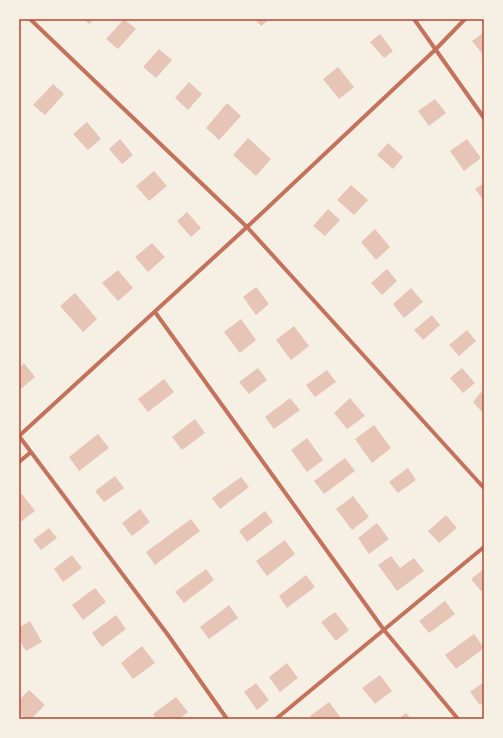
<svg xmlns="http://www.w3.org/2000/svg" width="503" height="738" font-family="Mulish,sans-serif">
  <rect width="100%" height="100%" fill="#f6efe4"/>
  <!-- building -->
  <path fill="#e6c5b7" d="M 84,19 L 94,19 L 89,24 Z
    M 124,19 L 136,29 L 118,49 L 106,39 Z
    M 255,19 L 270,19 L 261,26 Z
    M 484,32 L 484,56 L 472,41 Z
    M 380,34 L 393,51 L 384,58 L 370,42 Z
    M 159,49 L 172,60 L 156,78 L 143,67 Z
    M 338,67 L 354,87 L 339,99 L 323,79 Z
    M 189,82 L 202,94 L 188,110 L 175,98 Z
    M 53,84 L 64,94 L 45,115 L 33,105 Z
    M 435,99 L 446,113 L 429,126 L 418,111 Z
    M 227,103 L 241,116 L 219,140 L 206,128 Z
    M 87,122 L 101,139 L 88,150 L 73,134 Z
    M 248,138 L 271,159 L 256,176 L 233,155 Z
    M 120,139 L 133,155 L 122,164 L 109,149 Z
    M 467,139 L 481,158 L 464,171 L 450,151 Z
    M 388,143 L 403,157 L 393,169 L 377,155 Z
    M 154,171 L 167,186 L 149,201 L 136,186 Z
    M 484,183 L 484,201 L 475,189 Z
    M 351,185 L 368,200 L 354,215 L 337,200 Z
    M 328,209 L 340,220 L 325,236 L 313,226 Z
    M 187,212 L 201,228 L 191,237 L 177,221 Z
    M 375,229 L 390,247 L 376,260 L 361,242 Z
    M 152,243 L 165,257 L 148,272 L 135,257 Z
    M 387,269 L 397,281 L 382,295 L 371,283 Z
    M 118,270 L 133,288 L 118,301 L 102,283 Z
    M 256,287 L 269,304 L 256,315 L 243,297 Z
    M 411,288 L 423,302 L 404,318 L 393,304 Z
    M 75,293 L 97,319 L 83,332 L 60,306 Z
    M 432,315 L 440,325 L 423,340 L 414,330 Z
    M 241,319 L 256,340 L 240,353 L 224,332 Z
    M 294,326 L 309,346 L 291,360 L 276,340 Z
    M 467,330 L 476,341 L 459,356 L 449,345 Z
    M 24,363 L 35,377 L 21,389 L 19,386 L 19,368 Z
    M 258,368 L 267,380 L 249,394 L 239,382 Z
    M 462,368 L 475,383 L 463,393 L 450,378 Z
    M 327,370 L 336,382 L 315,397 L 306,385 Z
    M 164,379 L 174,392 L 148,412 L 138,399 Z
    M 481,392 L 484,395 L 484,412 L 483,413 L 473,402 Z
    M 290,398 L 300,410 L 274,429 L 265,417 Z
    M 350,398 L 365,416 L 347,429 L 334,413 Z
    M 195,419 L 205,433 L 182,450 L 172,437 Z
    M 374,425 L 391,448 L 372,463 L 355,439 Z
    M 98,434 L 109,448 L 79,471 L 69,457 Z
    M 307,438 L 323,460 L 307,472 L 291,450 Z
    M 345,458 L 355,471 L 324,494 L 314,481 Z
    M 408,468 L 416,480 L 398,493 L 389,482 Z
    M 115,476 L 124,488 L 104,502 L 95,491 Z
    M 241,477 L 249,487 L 220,509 L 212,498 Z
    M 22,494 L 35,511 L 19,523 L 19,497 Z
    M 353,496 L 369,517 L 352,530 L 336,509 Z
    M 140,509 L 150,522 L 132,536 L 122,523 Z
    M 265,511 L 273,522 L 247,542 L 239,531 Z
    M 446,515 L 457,528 L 439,543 L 428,531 Z
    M 191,519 L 200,531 L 155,565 L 146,552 Z
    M 377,523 L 389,539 L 369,554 L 358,538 Z
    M 49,528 L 57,538 L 41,550 L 33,540 Z
    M 285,540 L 295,554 L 267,576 L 256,561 Z
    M 72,555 L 82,568 L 63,582 L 54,569 Z
    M 391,556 L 400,568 L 414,558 L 424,571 L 397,591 L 378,565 Z
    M 206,569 L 214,580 L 184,603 L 175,592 Z
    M 484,569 L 484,589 L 481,591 L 471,579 Z
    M 306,575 L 315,587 L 287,608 L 279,596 Z
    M 95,588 L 106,602 L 83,620 L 72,605 Z
    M 445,601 L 455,614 L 429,633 L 419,621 Z
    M 229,605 L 238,618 L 209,639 L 200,627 Z
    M 335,612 L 349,630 L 336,641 L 321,622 Z
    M 116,615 L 126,629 L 102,647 L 92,633 Z
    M 30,621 L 42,642 L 26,651 L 19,639 L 19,628 Z
    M 474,634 L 484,648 L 456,669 L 445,655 Z
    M 142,646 L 155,663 L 133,679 L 121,663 Z
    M 287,663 L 298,678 L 280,692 L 269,677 Z
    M 380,675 L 392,691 L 375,704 L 362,688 Z
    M 484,682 L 484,702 L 480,705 L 470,692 Z
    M 256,683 L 269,700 L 257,710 L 244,692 Z
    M 29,690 L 45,705 L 31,719 L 25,719 L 19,713 L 19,700 Z
    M 176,697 L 188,712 L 179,719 L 156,719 L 153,714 Z
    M 329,702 L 341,718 L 312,719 L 310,716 Z
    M 406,713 L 411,719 L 398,719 Z"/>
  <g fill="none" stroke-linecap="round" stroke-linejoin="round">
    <!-- minor -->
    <path stroke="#c5725c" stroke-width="4" d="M 30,19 L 247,227 L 484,488
      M 414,19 L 484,118
      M 155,312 L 384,630 L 458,719
      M 19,436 L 247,227 L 435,50 L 465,19
      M 19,436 L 168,635 L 227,719
      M 19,462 L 31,452
      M 276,719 L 484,547"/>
  </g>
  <!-- border -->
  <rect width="503" height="738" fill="none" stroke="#f6efe4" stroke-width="40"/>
  <rect x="20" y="20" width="463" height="698" fill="none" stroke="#b5482f" stroke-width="1.5"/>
</svg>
